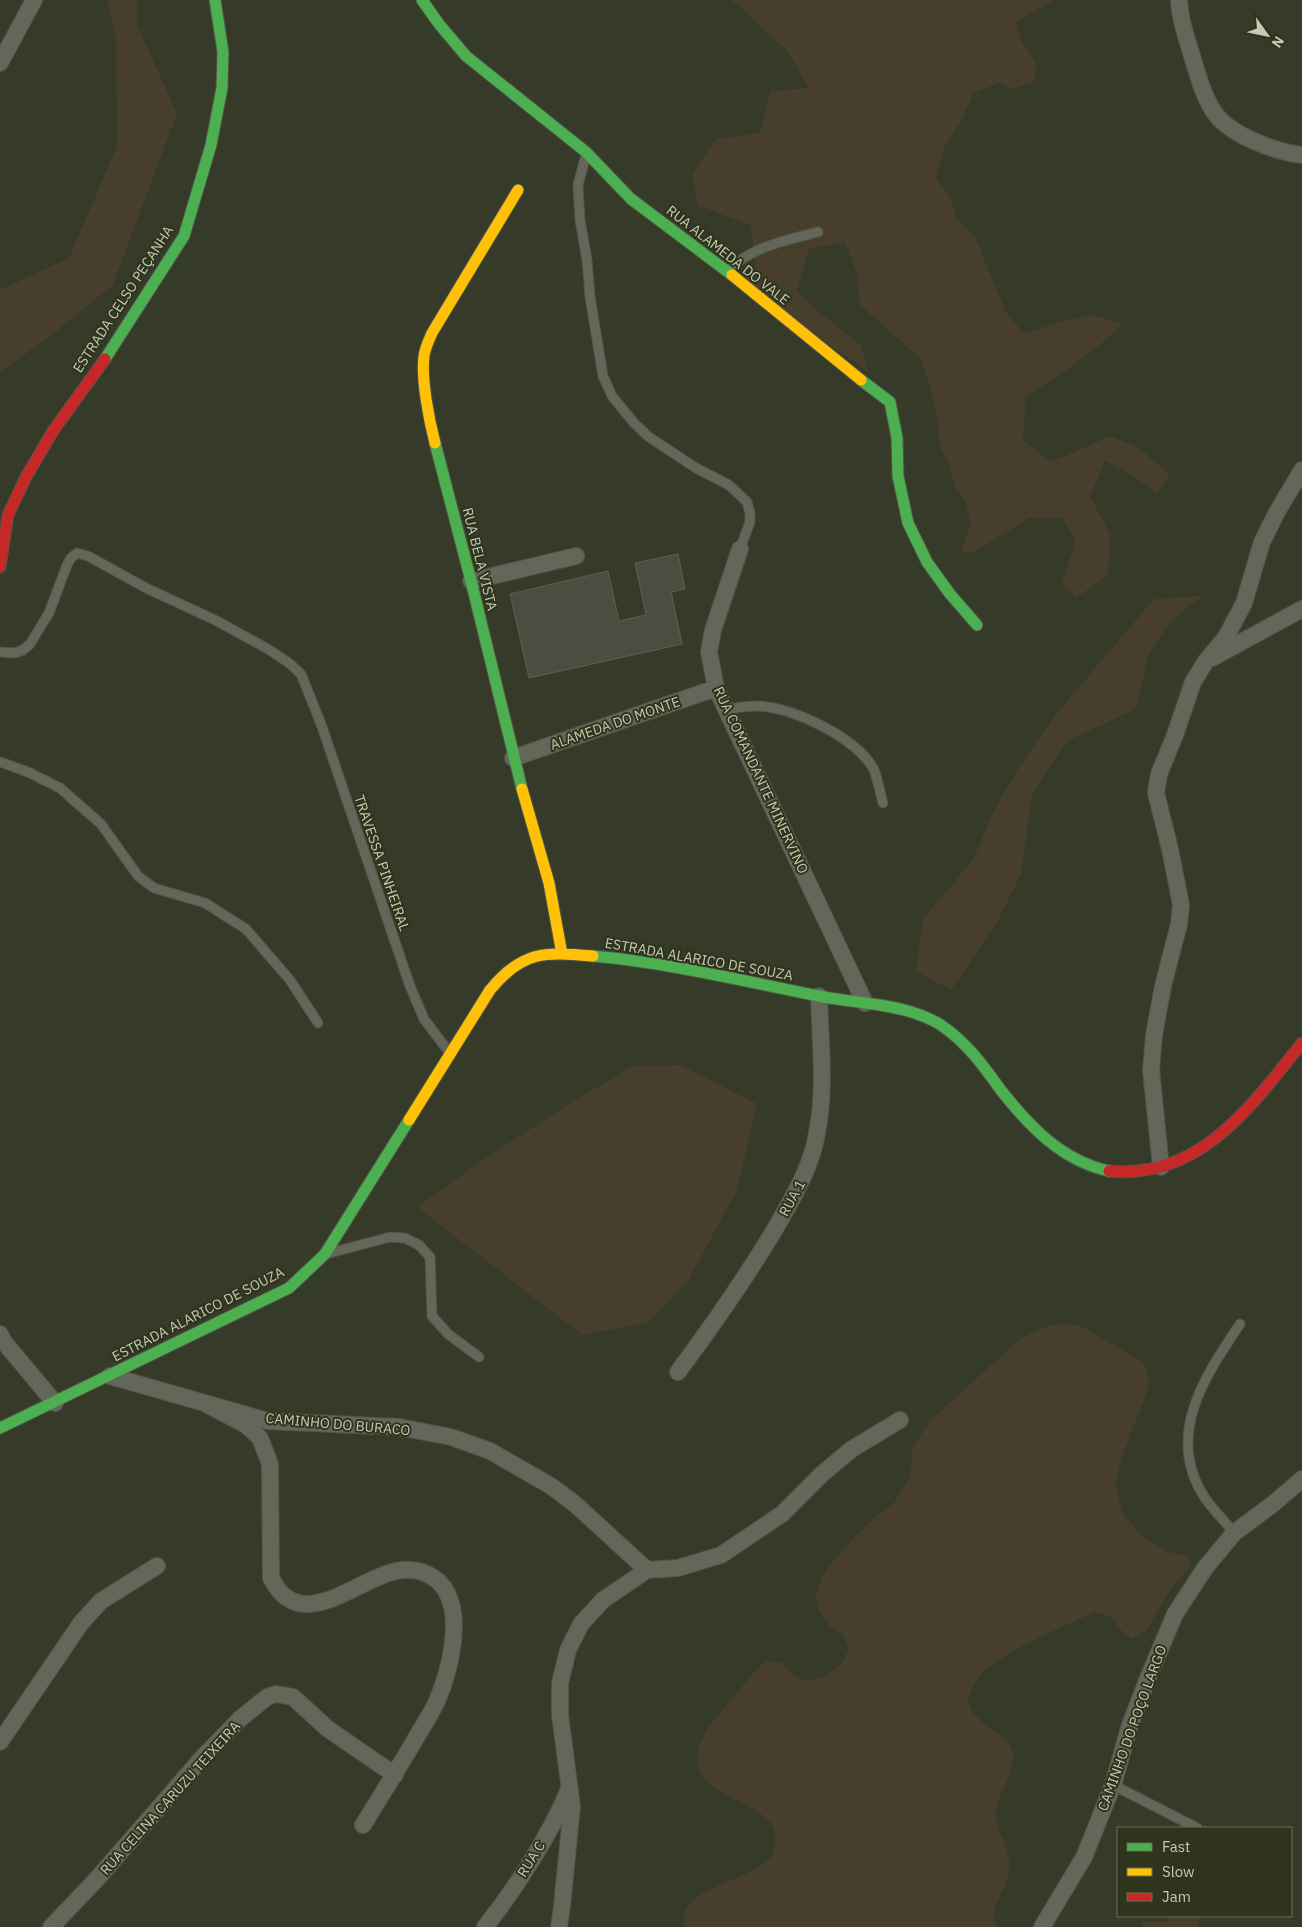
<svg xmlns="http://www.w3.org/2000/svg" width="1302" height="1927" font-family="'IBM Plex Sans',sans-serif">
  <rect width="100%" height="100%" fill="#363a29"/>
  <!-- green -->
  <path fill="#473f2c" d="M 107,0 L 137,0 L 137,25 L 177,113 L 113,285 L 49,337 L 0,372 L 0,290 L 69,258 L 117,146 L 116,38 Z
    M 732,0 L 1054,0 L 1016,22 L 1022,42 L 1036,62 L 1035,81 L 1013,89 L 999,83 L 974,93 L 960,123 L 945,146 L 936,178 L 948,194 L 957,218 L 976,239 L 1006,313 L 1024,333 L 1063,321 L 1092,315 L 1123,324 C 1096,350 1059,376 1026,396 L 1023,441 L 1052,462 L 1110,436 L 1136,446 L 1170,474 L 1157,493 L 1130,474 L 1105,461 L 1090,496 L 1110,534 L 1108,575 L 1076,598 L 1062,582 L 1076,541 L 1063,518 L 1029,518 L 974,552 L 961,551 L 971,525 L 966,503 L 955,485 L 948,462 L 940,446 L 938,424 L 930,385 L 920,358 L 860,305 L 857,274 L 845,243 L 809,248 L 797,291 L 822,315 L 861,345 L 868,371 L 740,285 L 756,264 L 750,225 L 698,205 L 692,174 L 716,139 L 760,133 L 770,91 L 809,88 L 788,52 Z
    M 1202,596 L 1172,620 L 1149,653 L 1136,709 L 1067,741 L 1032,795 L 1021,874 L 994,928 L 951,990 L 916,971 L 923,919 L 973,860 L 993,812 L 1020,766 L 1056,714 L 1154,599 Z
    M 681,1065 L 757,1104 L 737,1190 L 688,1281 L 647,1323 L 582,1335 L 417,1207 L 480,1162 L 567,1105 L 633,1066 Z
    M 1064,1323 L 1081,1326 L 1143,1362 L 1149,1378 L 1147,1393 L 1130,1435 L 1119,1468 L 1116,1484 L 1119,1499 L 1123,1514 L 1142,1536 L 1168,1552 L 1189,1556 L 1192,1564 L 1171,1589 L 1146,1631 L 1132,1639 L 1120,1629 L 1110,1616 L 1095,1612 L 1044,1635 L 1013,1651 L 983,1671 L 974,1684 L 967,1700 C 970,1704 971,1710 974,1714 C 984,1727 1003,1732 1011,1748 C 1019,1765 1000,1790 997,1807 C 993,1829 1004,1836 1008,1854 C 1011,1865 1009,1875 1005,1884 C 1000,1900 988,1911 997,1927 L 684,1927 C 676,1884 759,1883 774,1852 C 775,1849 775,1843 775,1840 C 779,1808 721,1801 705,1779 C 683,1752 714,1720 731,1700 C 742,1686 753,1673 766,1661 L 782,1663 L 792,1675 L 807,1681 L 823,1677 L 837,1668 L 842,1663 L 849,1649 L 843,1634 L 830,1626 L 819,1612 L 816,1596 L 821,1579 L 830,1565 L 850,1542 L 873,1519 L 894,1503 L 910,1477 L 913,1447 L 930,1421 L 1020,1339 C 1034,1330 1047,1326 1064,1323 Z
    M 1170,1916 L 1201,1916 L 1197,1925 L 1198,1927 L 1143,1927 L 1142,1921 L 1168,1922 Z"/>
  <!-- building -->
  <path fill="#4a4e40" stroke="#5c6151" d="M 678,554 L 685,589 L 671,592 L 682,644 L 529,678 L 510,594 L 608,571 L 619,621 L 646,615 L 635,563 Z"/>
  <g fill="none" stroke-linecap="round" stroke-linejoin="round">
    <!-- lane casing -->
    <g stroke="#515448" stroke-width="11">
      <path id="lane" d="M 586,155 L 578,185 L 580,220 L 587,260 L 590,297 L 603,376 L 612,396 L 634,423 L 649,437 L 696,468 L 729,485 L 747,502 L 750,513 L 750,522 L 740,549
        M 728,271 C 750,247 787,240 818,232
        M 0,652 L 15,653 L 23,650 L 30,644 L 49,613 L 67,565 L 71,558 L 77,553 L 88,556 L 146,588 L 215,620 L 268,649 L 289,663 L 301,674 L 321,724 L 410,986 L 424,1019 L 449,1052
        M 726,709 C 736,708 747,706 757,706 C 791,706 858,738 874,770 C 878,780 880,793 883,803
        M 0,762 L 28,772 L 60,788 L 101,824 L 138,876 L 154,888 L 205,903 L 246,929 L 290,980 L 318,1023
        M 330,1253 L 390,1237 L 405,1238 L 419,1245 L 430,1257 L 432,1316 L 448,1334 L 479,1357
        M 1234,1533 C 1225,1521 1213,1510 1205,1498 C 1164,1436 1205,1376 1240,1324
        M 1113,1785 L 1197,1828"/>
    </g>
    <!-- street casing -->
    <g stroke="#515448" stroke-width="18">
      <path id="street" d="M 1179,0 C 1180,19 1186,37 1192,56 C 1198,76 1203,95 1214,112 C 1229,135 1276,152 1302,155
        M 0,63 L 34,0
        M 740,549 L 713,630 L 709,652 L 716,688 L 865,1003
        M 471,581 L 576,556
        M 1212,658 L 1302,609
        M 513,758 L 716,688
        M 1161,1167 L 1151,1070 L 1154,1035 L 1163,986 L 1179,924 L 1181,905 L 1170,849 L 1156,793 L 1159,774 L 1175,735 L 1193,682 L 1206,661 L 1226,637 L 1244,603 L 1262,542 L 1277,512 L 1302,470
        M 0,1334 L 4,1342 L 55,1403
        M 678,1372 C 715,1322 751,1271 782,1217 C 797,1190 812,1164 817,1133 C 826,1088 820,1041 819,996
        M 110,1376 L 268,1421 L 399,1427 L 451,1437 L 490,1451 L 551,1486 L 575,1504 L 647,1570
        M 206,1404 L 246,1425 L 260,1438 L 270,1464 L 271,1578 C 278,1592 288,1603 305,1604 C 341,1605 379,1566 412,1570 C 426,1571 440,1580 446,1591 C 463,1620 449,1673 437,1701 C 431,1714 423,1726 416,1738 C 399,1767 381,1796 363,1825
        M 0,1742 L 81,1623 L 101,1601 L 157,1566
        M 51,1927 L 96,1880 L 203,1757 L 240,1719 L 267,1697 L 276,1694 L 293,1697 L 328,1729 L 395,1775
        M 485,1927 C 516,1888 550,1835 569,1789
        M 559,1927 L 562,1906 L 572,1806 L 560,1715 L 560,1683 L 568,1650 L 581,1624 L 603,1600 L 647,1570 L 678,1568 L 721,1555 L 782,1514 L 822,1474 L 852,1449 L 900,1420
        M 1042,1927 L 1084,1857 L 1113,1785 L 1130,1725 L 1148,1678 L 1175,1614 L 1205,1568 L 1234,1533 L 1273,1504 L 1302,1479"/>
    </g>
    <!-- fast casing -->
    <g stroke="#515448" stroke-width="13">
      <path id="fast" d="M 422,0 L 439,24 L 466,56 L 586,152 L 631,199 L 732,275
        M 105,359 L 184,236 L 211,145 L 222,88 L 223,52 L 215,0
        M 861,380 L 890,402 L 897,438 L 898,476 L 908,523 L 927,562 L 950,594 L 977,625
        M 435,443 L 471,581 L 522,789
        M 593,956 C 671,963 747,982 824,997 C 863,1004 907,1004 941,1025 C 966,1042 983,1065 1000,1089 C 1029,1126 1062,1161 1109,1171
        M 0,1428 L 289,1288 L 325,1254 L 409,1120"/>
    </g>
    <!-- slow casing -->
    <g stroke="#515448" stroke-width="13">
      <path id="slow" d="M 732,275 L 861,380
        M 435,443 C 429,420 421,379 424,356 C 425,348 429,340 432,333 L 518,190
        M 522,789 L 549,883 L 562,954
        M 409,1120 L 490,990 C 523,950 545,952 593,956"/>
    </g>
    <!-- jam casing -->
    <g stroke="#515448" stroke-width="13">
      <path id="jam" d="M 0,567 L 8,515 L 26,477 L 53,431 L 105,359
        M 1109,1171 C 1200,1180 1252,1105 1302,1043"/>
    </g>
    <!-- lane -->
    <use href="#lane" stroke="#63675a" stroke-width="9"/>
    <!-- street -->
    <use href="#street" stroke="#63675a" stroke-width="16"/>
    <!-- fast -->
    <use href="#fast" stroke="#4caf50" stroke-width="11"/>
    <!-- slow -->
    <use href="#slow" stroke="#ffc107" stroke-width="11"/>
    <!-- jam -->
    <use href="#jam" stroke="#c62828" stroke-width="11"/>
  </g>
  <g text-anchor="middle" stroke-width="4" stroke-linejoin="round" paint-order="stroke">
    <!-- street labels -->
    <g font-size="14" fill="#c4cbb3" stroke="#2e351c">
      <text transform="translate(728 255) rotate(38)" y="5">RUA ALAMEDA DO VALE</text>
      <text transform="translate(123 299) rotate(-57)" y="5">ESTRADA CELSO PEÇANHA</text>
      <text transform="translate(480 559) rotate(76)" y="5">RUA BELA VISTA</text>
      <text transform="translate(615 723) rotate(-19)" y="5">ALAMEDA DO MONTE</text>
      <text transform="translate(761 780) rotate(65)" y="5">RUA COMANDANTE MINERVINO</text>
      <text transform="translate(382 863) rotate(71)" y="5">TRAVESSA PINHEIRAL</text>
      <text transform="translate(699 959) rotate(10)" y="5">ESTRADA ALARICO DE SOUZA</text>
      <text transform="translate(792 1198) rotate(-61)" y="5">RUA 1</text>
      <text transform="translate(198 1314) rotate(-27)" y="5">ESTRADA ALARICO DE SOUZA</text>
      <text transform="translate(338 1424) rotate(5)" y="5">CAMINHO DO BURACO</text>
      <text transform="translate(1132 1728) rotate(-70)" y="5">CAMINHO DO POÇO LARGO</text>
      <text transform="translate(170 1798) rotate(-48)" y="5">RUA CELINA CARUZU TEIXEIRA</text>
      <text transform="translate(531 1859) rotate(-58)" y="5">RUA C</text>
    </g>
  </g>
  <!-- legend -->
  <rect x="1117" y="1827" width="175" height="90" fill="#2e351c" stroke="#6a7158"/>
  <rect x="1127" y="1843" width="25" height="8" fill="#4caf50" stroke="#6a7158"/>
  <text x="1162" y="1852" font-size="15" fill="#c4cbb3">Fast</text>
  <rect x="1127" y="1868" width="25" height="8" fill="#ffc107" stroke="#6a7158"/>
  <text x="1162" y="1877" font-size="15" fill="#c4cbb3">Slow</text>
  <rect x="1127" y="1893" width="25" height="8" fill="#c62828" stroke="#6a7158"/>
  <text x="1162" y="1902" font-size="15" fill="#c4cbb3">Jam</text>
  <!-- north arrow -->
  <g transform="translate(1267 35) rotate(123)" stroke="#2e351c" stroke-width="4" paint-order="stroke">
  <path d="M0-4L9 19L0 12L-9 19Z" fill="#c4cbb3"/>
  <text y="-8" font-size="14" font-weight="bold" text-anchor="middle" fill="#c4cbb3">N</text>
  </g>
</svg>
